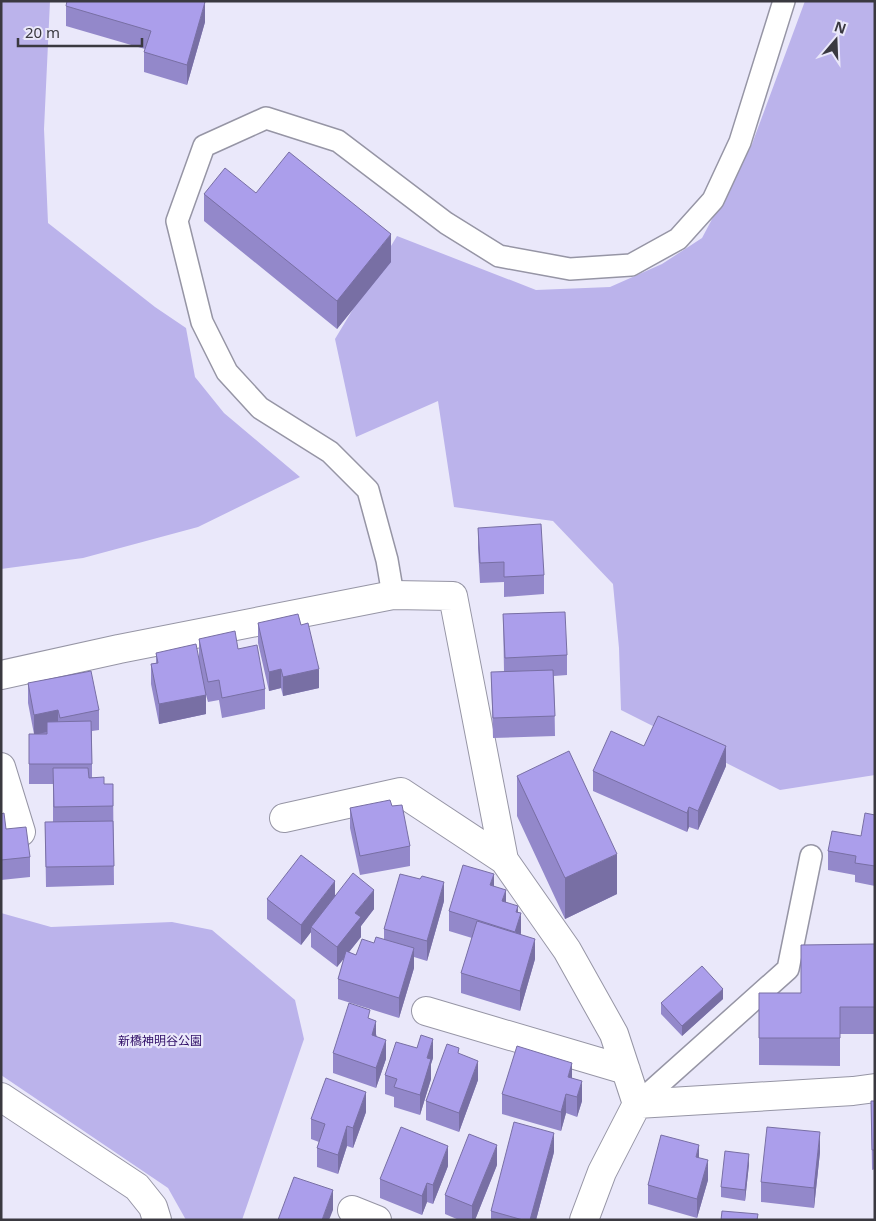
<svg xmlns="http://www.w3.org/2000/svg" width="876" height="1221" font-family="'Noto Sans','Noto Sans JP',sans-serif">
  <rect width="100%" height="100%" fill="#eae8fa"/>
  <!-- green -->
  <path fill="#bbb3eb" d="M 1,1 L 50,1 L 44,129 L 48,223 L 155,307 L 186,328 L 195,377 L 224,413 L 300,477 L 198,527 L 83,558 L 1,569 Z
    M 805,1 L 875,1 L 875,775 L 780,790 L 621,710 L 619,648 L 613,584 L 553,521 L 454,507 L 438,401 L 356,437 L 335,339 L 397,236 L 536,290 L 610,287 L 662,264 L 702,238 L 752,144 Z
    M 1,913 L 51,927 L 172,922 L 212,930 L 295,1000 L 304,1039 L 242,1220 L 186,1220 L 168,1188 L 1,1075 Z"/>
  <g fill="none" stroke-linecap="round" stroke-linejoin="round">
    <!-- service casing -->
    <g stroke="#9695a5" stroke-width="24">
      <path id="service" d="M 393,595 L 387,560 L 368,490 L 330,452 L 260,408 L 227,372 L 202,322 L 177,221 L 204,146 L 266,118 L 338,141 L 446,223 L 499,256 L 570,269 L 631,265 L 678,239 L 713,200 L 740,142 L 784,1
        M 637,1104 L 788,969 L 811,856"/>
    </g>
    <!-- minor casing -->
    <g stroke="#9695a5" stroke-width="30">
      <path id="minor" d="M 1,675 L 119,649 L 393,595 L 453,596 L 504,860 L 567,950 L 614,1034 L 637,1104 L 602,1172 L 584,1220
        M 1,767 L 21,832
        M 284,818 L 401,792 L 504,860
        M 426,1011 L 626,1070
        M 1,1097 L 137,1187 L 153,1207 L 157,1220
        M 637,1104 L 853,1091 L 875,1088
        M 352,1210 L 377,1220"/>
    </g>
    <!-- service -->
    <use href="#service" stroke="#fff" stroke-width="21"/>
    <!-- minor -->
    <use href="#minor" stroke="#fff" stroke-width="28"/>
  </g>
  <!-- wall -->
  <path fill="#9388ca" d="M 66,6 L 205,22 L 187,85 L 144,72 L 144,52 L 145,49 L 66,26 Z
    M 256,193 L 391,262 L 337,329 L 204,221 L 204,194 Z
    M 478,528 L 544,575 L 544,594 L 504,597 L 504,582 L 480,583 L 478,548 Z
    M 503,614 L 567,655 L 567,675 L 554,676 L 555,736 L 493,738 L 491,672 L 504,672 Z
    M 258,623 L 301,625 L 319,688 L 283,696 L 281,688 L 269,691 L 258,643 Z
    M 199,639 L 238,649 L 265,689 L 265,709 L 222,718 L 219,700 L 208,702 L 206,695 L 206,714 L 159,724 L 151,684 L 151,664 L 156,663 L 156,653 L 199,659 Z
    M 28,683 L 99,710 L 99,730 L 92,731 L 92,777 L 104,784 L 113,784 L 114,885 L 46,887 L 45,822 L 53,822 L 53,784 L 29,784 L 29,734 L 34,734 L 28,703 Z
    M 644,746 L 726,766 L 698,830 L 689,827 L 687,832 L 593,791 L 593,771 Z
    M 517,776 L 617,894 L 565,919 L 517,816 Z
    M 392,806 L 410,846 L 410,866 L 360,875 L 350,828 L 350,808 Z
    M 1,814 L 6,829 L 30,857 L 30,877 L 1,880 Z
    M 875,815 L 875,886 L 855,882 L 855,875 L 828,870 L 828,851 L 861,836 Z
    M 494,886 L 506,902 L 518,913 L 521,933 L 520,935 L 535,959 L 520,1011 L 461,993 L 461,973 L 472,938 L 449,931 L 449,911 Z
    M 335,896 L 374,909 L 361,926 L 361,937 L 349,952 L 356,955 L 374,943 L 384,939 L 384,929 L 444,901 L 427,961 L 414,957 L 414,968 L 399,1018 L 338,999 L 338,979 L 345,957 L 337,967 L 311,947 L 311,932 L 301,945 L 267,919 L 267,899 Z
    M 875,944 L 875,1034 L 840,1034 L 840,1066 L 759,1065 L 759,993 L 801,993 Z
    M 723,999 L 682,1036 L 661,1014 L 661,1003 Z
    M 370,1019 L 386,1059 L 376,1088 L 333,1073 L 333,1053 Z
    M 459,1054 L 478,1080 L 459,1132 L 426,1120 L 426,1101 Z
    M 433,1058 L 431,1064 L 431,1079 L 420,1115 L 394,1107 L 394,1097 L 385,1094 L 385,1075 Z
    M 572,1078 L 582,1101 L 577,1117 L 566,1113 L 561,1131 L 502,1114 L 502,1094 Z
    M 871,1101 L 875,1101 L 875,1169 L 872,1170 Z
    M 366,1112 L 353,1148 L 347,1146 L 338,1174 L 317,1167 L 317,1148 L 319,1142 L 311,1139 L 311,1119 Z
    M 554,1152 L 536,1220 L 491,1220 L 491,1211 Z
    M 820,1152 L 814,1208 L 761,1202 L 761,1182 Z
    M 699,1158 L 708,1180 L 697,1218 L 648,1204 L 648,1185 Z
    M 749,1164 L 745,1201 L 721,1197 L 721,1187 Z
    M 497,1165 L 475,1220 L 459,1220 L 445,1214 L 445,1195 Z
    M 448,1166 L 433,1204 L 427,1202 L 422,1215 L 380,1198 L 380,1179 Z"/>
  <!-- shaded-wall -->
  <path fill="#786fa4" d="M 205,2 L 205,22 L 187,85 L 187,65 Z
    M 391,234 L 391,262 L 337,329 L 337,301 Z
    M 281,669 L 281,688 L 269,691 L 269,672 Z
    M 319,669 L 319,688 L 283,696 L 283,677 Z
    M 206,695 L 206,714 L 159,724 L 159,704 Z
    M 58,710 L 58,730 L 47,722 L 47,732 L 34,735 L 34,715 Z
    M 726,746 L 726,766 L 698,830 L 698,811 Z
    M 689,807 L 689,827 L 687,832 L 687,813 Z
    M 617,854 L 617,894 L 565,919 L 565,878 Z
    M 494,874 L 494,894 L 490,885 Z
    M 335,881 L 335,901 L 311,927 L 311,932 L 301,945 L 301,925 Z
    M 444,882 L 444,901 L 427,961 L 427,941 Z
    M 374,890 L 374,909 L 361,926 L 361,937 L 337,967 L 337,947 L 355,913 Z
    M 506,890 L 506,910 L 502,901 Z
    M 518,906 L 518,923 L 521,913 L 521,933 L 515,951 L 516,912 Z
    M 535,939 L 535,959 L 520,1011 L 520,991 Z
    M 414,948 L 414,968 L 399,1018 L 399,998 Z
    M 723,989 L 723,999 L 682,1036 L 682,1026 Z
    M 376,1021 L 376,1041 L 372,1035 Z
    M 433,1039 L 433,1058 L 431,1064 L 431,1079 L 420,1115 L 420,1095 L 427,1058 Z
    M 386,1040 L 386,1059 L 376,1088 L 376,1068 Z
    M 478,1061 L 478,1080 L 459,1132 L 459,1113 Z
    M 572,1063 L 572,1082 L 568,1077 Z
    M 582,1081 L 582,1101 L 577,1117 L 577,1097 Z
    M 366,1092 L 366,1112 L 353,1148 L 353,1128 Z
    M 566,1094 L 566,1113 L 561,1131 L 561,1112 Z
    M 347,1126 L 347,1146 L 338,1174 L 338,1155 Z
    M 820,1132 L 820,1152 L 814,1208 L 814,1188 Z
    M 554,1133 L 554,1152 L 536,1220 L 530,1220 Z
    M 497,1145 L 497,1165 L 475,1220 L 472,1220 L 472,1206 Z
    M 699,1145 L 699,1165 L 696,1157 Z
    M 448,1146 L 448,1166 L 433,1204 L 433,1185 Z
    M 749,1154 L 749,1164 L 745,1201 L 745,1190 Z
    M 708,1160 L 708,1180 L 697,1218 L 697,1199 Z
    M 427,1183 L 427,1202 L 422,1215 L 422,1196 Z
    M 333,1190 L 333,1210 L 329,1220 L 322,1220 Z"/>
  <!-- building -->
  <path fill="#ab9eeb" stroke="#786fa4" d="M 67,1 L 202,1 L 205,2 L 187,65 L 144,52 L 151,31 L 66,6 Z
    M 289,152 L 391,234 L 337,301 L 204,194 L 225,168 L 256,193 Z
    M 541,524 L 544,575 L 504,577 L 504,562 L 480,563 L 478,528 Z
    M 565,612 L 567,655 L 505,658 L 503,614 Z
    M 298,614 L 301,625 L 308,623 L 319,669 L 283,677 L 281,669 L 269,672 L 258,623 Z
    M 235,631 L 238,649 L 257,645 L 265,689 L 222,698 L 219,680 L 208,682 L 199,639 Z
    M 196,644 L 206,695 L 159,704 L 151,664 L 158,663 L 156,653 Z
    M 553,670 L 555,716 L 493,718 L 491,672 Z
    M 91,671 L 99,710 L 60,718 L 58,710 L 34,715 L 28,683 Z
    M 658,716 L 726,746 L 698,811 L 689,807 L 687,813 L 593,771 L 611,731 L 644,746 Z
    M 91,721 L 92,764 L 29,764 L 29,734 L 47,734 L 47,722 Z
    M 569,751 L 617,854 L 565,878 L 517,776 Z
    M 53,768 L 88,768 L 89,778 L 104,777 L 104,784 L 113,784 L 113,806 L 54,807 Z
    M 390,800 L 392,806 L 402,805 L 410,846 L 360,856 L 350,808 Z
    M 4,813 L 6,829 L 26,827 L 30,857 L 1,860 L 1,814 Z
    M 865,813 L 875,815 L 875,866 L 855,863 L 856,856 L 828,851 L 832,831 L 861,836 Z
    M 113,821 L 114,866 L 46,867 L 45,822 Z
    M 301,855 L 335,881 L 301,925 L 267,899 Z
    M 463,865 L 494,874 L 490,885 L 506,890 L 502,901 L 518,906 L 516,912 L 521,913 L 515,932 L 449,911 Z
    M 353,873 L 374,890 L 355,913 L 361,917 L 337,947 L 311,927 Z
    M 400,874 L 420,879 L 422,876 L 444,882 L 427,941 L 384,929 Z
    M 477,921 L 535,939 L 520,991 L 461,973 Z
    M 376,937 L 414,948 L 399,998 L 338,979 L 346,951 L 356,955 L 362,939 L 374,943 Z
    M 875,944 L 875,1007 L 840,1007 L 840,1038 L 759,1038 L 759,993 L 801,993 L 801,945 Z
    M 702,966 L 723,989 L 682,1026 L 661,1003 Z
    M 349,1003 L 370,1010 L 368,1018 L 376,1021 L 372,1035 L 386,1040 L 376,1068 L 333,1053 Z
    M 421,1035 L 433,1039 L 427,1058 L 431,1059 L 420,1095 L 394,1087 L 397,1079 L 385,1075 L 396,1042 L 417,1048 Z
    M 447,1044 L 459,1048 L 458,1053 L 478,1061 L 459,1113 L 426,1101 Z
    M 517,1046 L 572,1063 L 568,1077 L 582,1081 L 577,1097 L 566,1094 L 561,1112 L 502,1094 Z
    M 326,1078 L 366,1092 L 353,1128 L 347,1126 L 338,1155 L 317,1148 L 325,1124 L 311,1119 Z
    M 871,1101 L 875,1101 L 875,1150 L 872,1150 Z
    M 514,1122 L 554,1133 L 530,1220 L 523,1220 L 491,1211 Z
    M 401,1127 L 448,1146 L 433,1185 L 427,1183 L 422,1196 L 380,1179 Z
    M 767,1127 L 820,1132 L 814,1188 L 761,1182 Z
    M 469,1134 L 497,1145 L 472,1206 L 445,1195 Z
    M 661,1135 L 699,1145 L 696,1157 L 708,1160 L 697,1199 L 648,1185 Z
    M 725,1151 L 749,1154 L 745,1190 L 721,1187 Z
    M 294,1177 L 333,1190 L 322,1220 L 278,1220 Z
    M 722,1211 L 758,1214 L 757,1220 L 721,1220 Z"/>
  <g text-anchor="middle" stroke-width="4.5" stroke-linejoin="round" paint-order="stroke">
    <!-- park labels -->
    <g font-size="12" fill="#2f0e67" stroke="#eae8fa">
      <text x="160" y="1045">新橋神明谷公園</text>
    </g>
  </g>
  <!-- border -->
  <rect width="876" height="1221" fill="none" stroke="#3a3940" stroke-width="5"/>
  <!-- north arrow -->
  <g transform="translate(836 40) rotate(19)" stroke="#eae8fa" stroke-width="4" paint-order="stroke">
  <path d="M0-4L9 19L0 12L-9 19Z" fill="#3a3940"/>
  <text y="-8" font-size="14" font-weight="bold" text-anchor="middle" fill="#3a3940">N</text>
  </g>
  <!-- scale -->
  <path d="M18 38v8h124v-8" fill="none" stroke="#3a3940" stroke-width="2.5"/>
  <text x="25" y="38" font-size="15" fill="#3a3940" stroke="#eae8fa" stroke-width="4" paint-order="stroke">20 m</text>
</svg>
